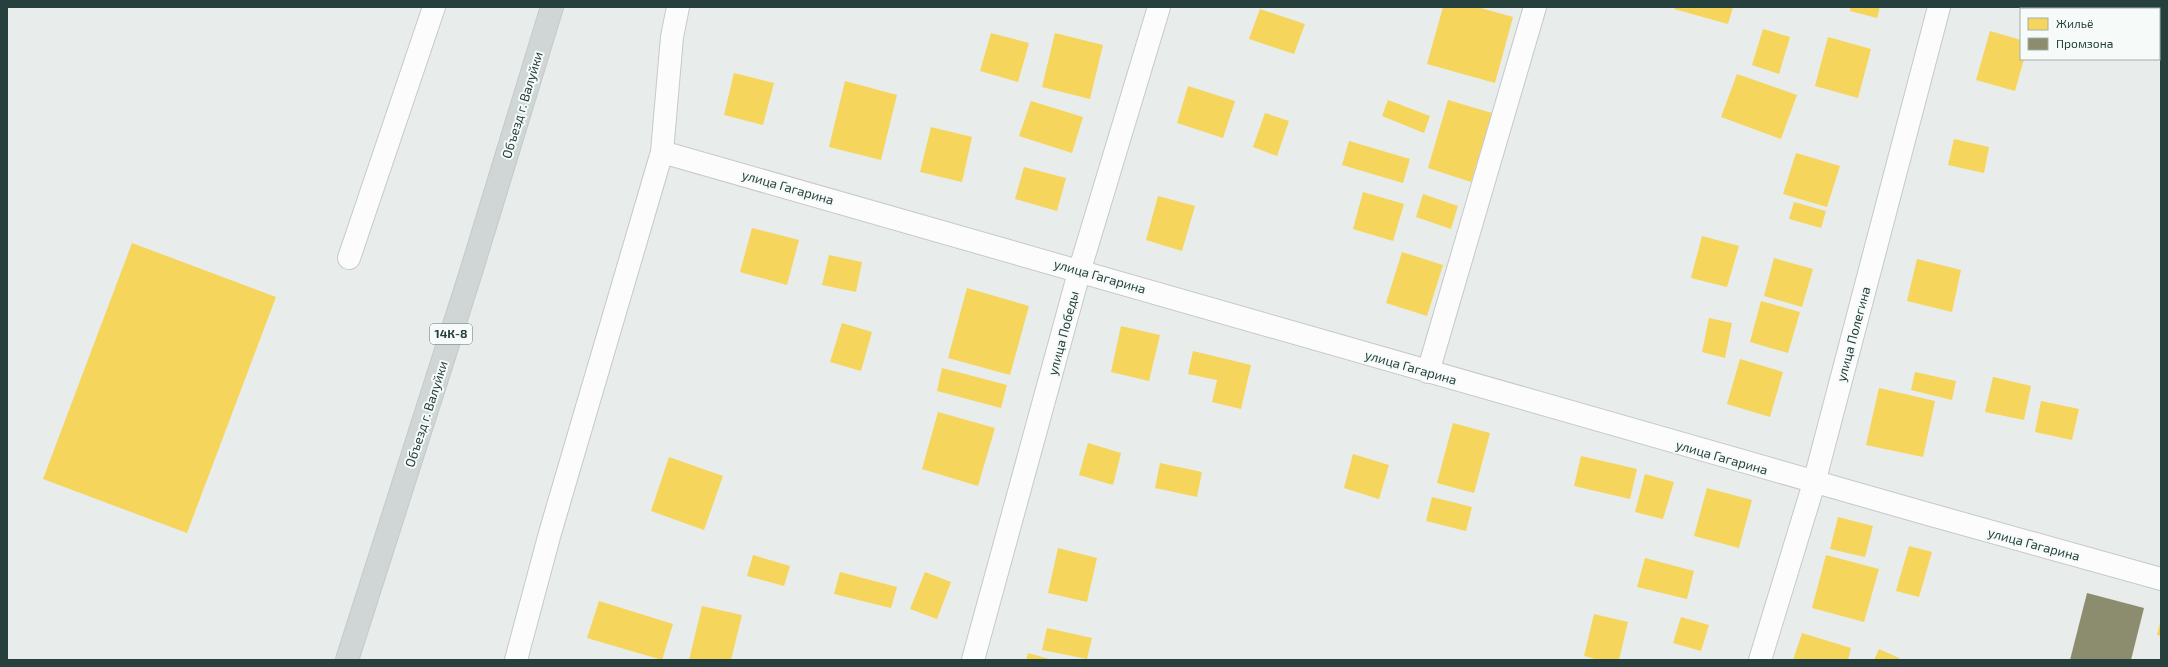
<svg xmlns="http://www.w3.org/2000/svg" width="2168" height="667" font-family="'Exo 2',sans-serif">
  <rect width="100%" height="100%" fill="#e8eceb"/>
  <!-- homes -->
  <path fill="#f6d55c" d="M 1443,7 L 1477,7 L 1513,17 L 1495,83 L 1427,64 Z
    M 1675,7 L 1733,7 L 1728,24 L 1674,9 Z
    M 1850,7 L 1880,7 L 1877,18 L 1850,11 Z
    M 2047,7 L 2115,7 L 2115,9 L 2047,9 Z
    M 1260,9 L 1305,24 L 1294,54 L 1249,39 Z
    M 1763,29 L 1790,37 L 1779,74 L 1752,65 Z
    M 1990,31 L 2021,40 L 2021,59 L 2024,59 L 2015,91 L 1976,80 Z
    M 991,33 L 1029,43 L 1018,82 L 980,71 Z
    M 1055,33 L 1103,45 L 1090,99 L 1042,87 Z
    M 1828,37 L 1871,49 L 1858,98 L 1815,86 Z
    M 734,73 L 774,83 L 763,125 L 724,115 Z
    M 1737,74 L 1797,95 L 1781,139 L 1721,117 Z
    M 845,81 L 897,95 L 881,160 L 829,147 Z
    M 1188,86 L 1235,101 L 1223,138 L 1177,123 Z
    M 1388,100 L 1430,116 L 1424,133 L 1382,116 Z
    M 1448,100 L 1492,113 L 1471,182 L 1428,168 Z
    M 1031,101 L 1083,117 L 1072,153 L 1019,136 Z
    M 1265,113 L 1289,121 L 1277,156 L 1253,147 Z
    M 931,127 L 972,137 L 962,182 L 920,172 Z
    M 1954,139 L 1989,147 L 1984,173 L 1948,165 Z
    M 1349,141 L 1410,159 L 1403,183 L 1342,165 Z
    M 1796,153 L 1840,166 L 1827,207 L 1783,194 Z
    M 1024,167 L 1066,178 L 1057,211 L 1015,199 Z
    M 1363,192 L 1404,204 L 1393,241 L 1353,229 Z
    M 1423,194 L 1458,206 L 1451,229 L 1416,217 Z
    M 1158,196 L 1195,206 L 1182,251 L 1146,240 Z
    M 1794,202 L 1826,211 L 1821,228 L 1789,219 Z
    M 752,228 L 799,240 L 787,285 L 740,272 Z
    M 1702,236 L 1739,246 L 1727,287 L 1691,278 Z
    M 132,243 L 276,297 L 187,533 L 43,479 Z
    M 1402,252 L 1443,265 L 1427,316 L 1386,303 Z
    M 829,255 L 862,262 L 856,292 L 822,285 Z
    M 1774,258 L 1813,269 L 1802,307 L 1764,296 Z
    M 1917,259 L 1961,270 L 1952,312 L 1907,301 Z
    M 967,288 L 1029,306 L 1010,375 L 948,358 Z
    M 1761,301 L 1800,312 L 1788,353 L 1750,342 Z
    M 1709,318 L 1732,323 L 1725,358 L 1702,352 Z
    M 842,323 L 872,332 L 861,371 L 830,362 Z
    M 1121,326 L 1160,335 L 1149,381 L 1111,372 Z
    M 1193,351 L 1251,365 L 1241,409 L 1212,402 L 1217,380 L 1188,374 Z
    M 1740,359 L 1783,372 L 1770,417 L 1727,404 Z
    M 942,368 L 1007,385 L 1001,408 L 937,391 Z
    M 1915,372 L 1956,381 L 1952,400 L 1911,390 Z
    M 1993,377 L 2031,386 L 2024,420 L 1985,412 Z
    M 1879,388 L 1935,401 L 1923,457 L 1866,445 Z
    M 2041,401 L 2079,409 L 2072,440 L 2035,432 Z
    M 938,412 L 995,428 L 978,486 L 922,469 Z
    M 1453,423 L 1490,433 L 1474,493 L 1437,483 Z
    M 1088,443 L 1121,453 L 1113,485 L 1079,475 Z
    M 1353,454 L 1389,465 L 1379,499 L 1344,488 Z
    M 1581,456 L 1637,469 L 1630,499 L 1574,486 Z
    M 669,457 L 723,476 L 704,530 L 651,511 Z
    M 1160,463 L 1202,472 L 1197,497 L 1155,488 Z
    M 1645,474 L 1674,482 L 1663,519 L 1635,512 Z
    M 1707,488 L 1752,500 L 1739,548 L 1694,536 Z
    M 1432,497 L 1472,507 L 1466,531 L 1426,521 Z
    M 1838,517 L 1873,526 L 1865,557 L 1830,549 Z
    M 1909,546 L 1932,552 L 1919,597 L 1896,591 Z
    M 1058,548 L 1097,558 L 1087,602 L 1048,593 Z
    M 753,555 L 790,566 L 784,586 L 747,576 Z
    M 1826,555 L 1879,569 L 1864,622 L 1812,608 Z
    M 1645,558 L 1694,571 L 1687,599 L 1637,587 Z
    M 840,572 L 897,587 L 891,608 L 834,594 Z
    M 925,572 L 951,582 L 937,619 L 910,609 Z
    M 599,601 L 673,624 L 662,660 L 587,638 Z
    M 702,606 L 742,615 L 731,660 L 689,660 Z
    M 1594,614 L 1628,622 L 1619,660 L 1599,660 L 1584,656 Z
    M 1681,617 L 1709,625 L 1701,651 L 1673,643 Z
    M 2160,623 L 2161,623 L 2161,636 L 2157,635 Z
    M 1047,628 L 1092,638 L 1087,659 L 1042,650 Z
    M 1802,633 L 1851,648 L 1848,660 L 1793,660 Z
    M 1879,649 L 1899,658 L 1899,660 L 1874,660 Z
    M 1028,653 L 1053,660 L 1026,660 Z"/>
  <!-- industry -->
  <path fill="#8c8c6e" d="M 2087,593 L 2144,608 L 2131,660 L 2070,660 Z"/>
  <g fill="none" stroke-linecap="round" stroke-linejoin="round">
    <!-- minor casing -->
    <g stroke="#c5c9c8" stroke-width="24">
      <path id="minor" d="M 662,152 C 1162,292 1660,441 2161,579
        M 349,258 L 434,7
        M 1428,372 L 1535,7
        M 516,660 L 550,533 L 662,152 L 672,37 L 678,7
        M 973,660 L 1080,269 L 1159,7
        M 1760,660 L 1814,483 L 1939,7"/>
    </g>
    <!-- major casing -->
    <g stroke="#c3caca" stroke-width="24">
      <path id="major" d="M 347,660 L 471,272 L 552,7"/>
    </g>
    <!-- minor -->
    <use href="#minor" stroke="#fcfcfc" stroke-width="22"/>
    <!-- major -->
    <use href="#major" stroke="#d0d6d6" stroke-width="22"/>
  </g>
  <g text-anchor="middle" stroke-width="4" stroke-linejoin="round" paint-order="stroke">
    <!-- shield labels -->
    <rect fill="#f6faf9" stroke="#647875" stroke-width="1" x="430" y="324" width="42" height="20" rx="3"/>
    <g font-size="12" font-weight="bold" fill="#25403d">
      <text x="451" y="338">14К-8</text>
    </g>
    <!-- street labels -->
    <g font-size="13" fill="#25403d" stroke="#f6faf9">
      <text transform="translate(522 105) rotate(-73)" y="5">Объезд г. Валуйки</text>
      <text transform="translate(788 187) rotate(16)" y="5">улица Гагарина</text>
      <text transform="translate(1100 276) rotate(16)" y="5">улица Гагарина</text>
      <text transform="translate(1063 333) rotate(-75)" y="5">улица Победы</text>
      <text transform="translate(1853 334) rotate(-75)" y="5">улица Полегина</text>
      <text transform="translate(1411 367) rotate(16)" y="5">улица Гагарина</text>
      <text transform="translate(426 414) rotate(-72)" y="5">Объезд г. Валуйки</text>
      <text transform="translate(1722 457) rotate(16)" y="5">улица Гагарина</text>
      <text transform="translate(2034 544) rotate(15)" y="5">улица Гагарина</text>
    </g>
  </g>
  <!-- border -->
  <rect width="2168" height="667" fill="none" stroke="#25403d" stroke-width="16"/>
  <!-- legend -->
  <rect x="2020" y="8" width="140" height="52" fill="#f6faf9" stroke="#a2b0ae"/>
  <rect x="2028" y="18" width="20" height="12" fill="#f6d55c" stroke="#a2b0ae"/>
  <text x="2056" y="28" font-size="12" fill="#25403d">Жильё</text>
  <rect x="2028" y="38" width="20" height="12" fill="#8c8c6e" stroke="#a2b0ae"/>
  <text x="2056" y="48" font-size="12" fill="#25403d">Промзона</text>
</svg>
